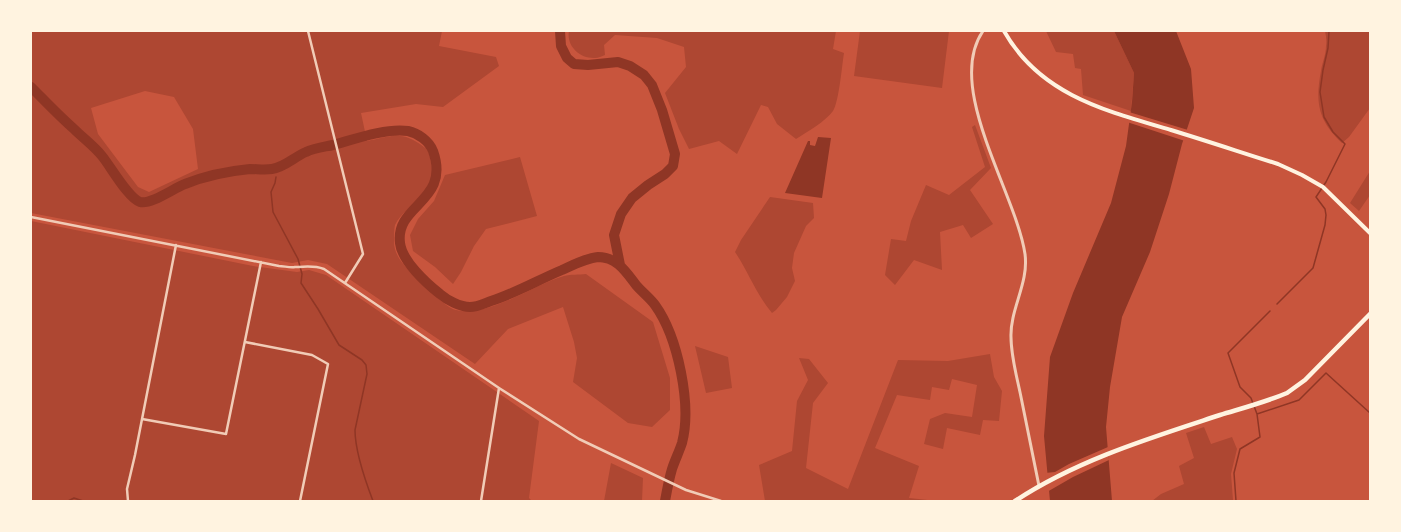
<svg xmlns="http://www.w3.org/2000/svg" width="1401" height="532" font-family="Karla,sans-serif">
  <rect width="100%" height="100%" fill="#c8553d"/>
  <!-- green -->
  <path fill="#ae4732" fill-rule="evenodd" d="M 31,31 L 442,31 L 439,46 L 496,57 L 499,66 L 443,107 L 416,104 L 361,113 L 367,141 C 392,136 402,130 424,147 C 429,150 430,157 431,163 C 434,174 431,188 423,197 C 414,206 401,212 395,225 C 394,229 394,236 394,240 C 393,258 409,270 421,282 C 429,289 446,308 456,310 C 488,318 533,285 564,276 C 571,274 579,275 586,274 L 653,322 L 670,378 L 670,410 L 652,427 L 628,423 L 573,382 L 577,358 L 574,342 L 563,307 L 508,329 L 475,364 L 327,264 L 308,260 L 292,263 L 31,213 ZM 145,91 L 174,97 L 193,129 L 198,169 L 149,192 L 138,187 L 98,134 L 91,108 Z
    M 569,31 L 836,31 L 833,49 L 844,53 C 842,65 839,102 833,111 C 826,121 807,132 796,139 L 777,124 L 768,107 L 761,105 L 737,154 L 719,141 L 689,149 L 679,129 L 665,93 L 686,67 L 684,47 L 657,38 L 615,35 L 604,45 L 605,55 C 602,56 598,58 595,58 C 580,59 566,46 569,31 Z
    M 860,31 L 949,31 L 942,88 L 854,76 Z
    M 1046,31 L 1114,31 L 1134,73 L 1131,111 L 1083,95 L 1081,69 L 1075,68 L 1073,54 L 1056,52 Z
    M 1325,31 L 1370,31 L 1370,108 L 1349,137 L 1342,143 C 1318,121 1315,102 1321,71 C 1322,63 1326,55 1326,46 C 1327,41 1326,36 1325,31 Z
    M 975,125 L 991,168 L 970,190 L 993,224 L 971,238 L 963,225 L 940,232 L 942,270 L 914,260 L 895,285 L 885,275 L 891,239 L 906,241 L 911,221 L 926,185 L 949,195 L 985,167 L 972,127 Z
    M 520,157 L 537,216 L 486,229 L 474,246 L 461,272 L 453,284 L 435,267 L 413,251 L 410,235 L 418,219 L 434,201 L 445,175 Z
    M 1370,171 L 1370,195 L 1359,211 L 1350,203 Z
    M 770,197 L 813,203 L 814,218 L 806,226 L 794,253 L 792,268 L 795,281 L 787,297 L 776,310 L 772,313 C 756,294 748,271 735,252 L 741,240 Z
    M 31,221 L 253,266 L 297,272 L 309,270 L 326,275 L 539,421 L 529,498 L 532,501 L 31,501 Z
    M 695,346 L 728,357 L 732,388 L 706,393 Z
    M 990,354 L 994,377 L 1002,391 L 999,421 L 983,420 L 980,435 L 947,428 L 943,449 L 924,444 L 930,419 L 945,413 L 972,417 L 977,385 L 952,379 L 949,390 L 932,387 L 930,400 L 897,395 L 875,448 L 919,466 L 909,498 L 937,501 L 765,501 L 759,465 L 792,451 L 797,401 L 808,380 L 799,358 L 809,359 L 828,383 L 813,403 L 806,468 L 848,489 L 898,360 L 948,361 Z
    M 1204,427 L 1211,444 L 1232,437 L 1237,449 L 1231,474 L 1233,500 L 1152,501 L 1161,494 L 1184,484 L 1179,466 L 1194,458 L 1186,433 Z
    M 611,463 L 643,478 L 642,501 L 604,501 Z"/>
  <!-- water -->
  <path fill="#8f3625" d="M 1114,31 L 1176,31 L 1191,69 L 1194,108 L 1182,144 L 1169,194 L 1150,252 L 1122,317 L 1110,387 L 1106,427 L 1112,501 L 1050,501 L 1044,436 L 1050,357 L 1073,293 L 1111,203 L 1126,146 L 1132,102 L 1134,73 Z
    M 818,137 L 831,138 L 822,198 L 785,193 L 808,141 L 810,141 L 810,145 L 815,146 Z"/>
  <!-- pier -->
  <path fill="#c8553d" d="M 1129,112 L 1188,130 L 1185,141 L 1127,122 Z
    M 1108,447 L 1109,460 L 1073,477 L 1047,492 L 1045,473 L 1055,472 L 1069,464 Z"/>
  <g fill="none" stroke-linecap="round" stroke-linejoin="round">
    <!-- stream -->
    <path stroke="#8f3625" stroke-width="1.5" d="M 276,177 L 275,183 L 271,192 L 273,212 L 298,259 L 302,274 L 301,283 L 318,309 L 339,345 L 362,360 L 366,365 L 367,374 L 355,430 C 355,452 365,480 373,501
      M 1277,304 L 1313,268 L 1325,225 L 1326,215 L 1325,209 L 1316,197 L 1326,182 L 1345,144 L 1333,132 L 1324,117 L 1320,92 L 1323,70 L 1328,48 L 1329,31
      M 1257,414 L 1299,400 L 1326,373 L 1370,413
      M 68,501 L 74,498 L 83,501
      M 1236,501 L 1234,473 L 1240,449 L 1260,437 L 1257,414 L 1251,398 L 1240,387 L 1228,353 L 1270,311"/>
    <!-- river -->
    <path stroke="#8f3625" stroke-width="10" d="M 560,31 L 561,46 L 567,58 L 574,64 L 588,65 L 618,62 L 630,66 L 644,75 L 652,85 L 662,110 L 675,154 L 673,166 L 665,174 L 648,185 L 632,198 L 621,214 L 614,235 L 620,265
      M 31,87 C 45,101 59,116 74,129 C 83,138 94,146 102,156 C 111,167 128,198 140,202 C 151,205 174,188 185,184 C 205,176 229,171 250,169 C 257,169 265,170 272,169 C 285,167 294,157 306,152 C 314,148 324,147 333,145 C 355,139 385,128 408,131 C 418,133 429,141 433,151 C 451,202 395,204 400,243 C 402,261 426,283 440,294 C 447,300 460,307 470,307 C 477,307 485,303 491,301 C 516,293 538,280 562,270 C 573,265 586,258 598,257 C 617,257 626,272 636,285 C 642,292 650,298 655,305 C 678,337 692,405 682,443 C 679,452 675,460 672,469 C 669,479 667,490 665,501"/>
    <!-- minor -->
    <path stroke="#f1ccb7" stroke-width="2.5" d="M 308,31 L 363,254 L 345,283
      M 31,217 L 279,266 C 284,266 290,268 295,267 C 306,267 313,265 324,269 L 499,388 L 579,439 L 686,490 L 721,501
      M 245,342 L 312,355 L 328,364 L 300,501
      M 142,419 L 226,434 L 261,262
      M 128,501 L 127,489 L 135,455 L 176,245
      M 481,501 L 499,388"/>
    <!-- tertiary -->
    <path stroke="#f1ccb7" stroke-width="3" d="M 983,31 C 944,87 1016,193 1025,254 C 1029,283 1010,309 1011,337 C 1011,357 1017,377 1021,397 C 1027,427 1033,456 1039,486"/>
    <!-- primary -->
    <path stroke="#fff3e0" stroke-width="4" d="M 1004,31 C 1040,95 1106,111 1171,130 C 1207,141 1243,153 1278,164 L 1302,175 L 1323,187 L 1370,233"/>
    <!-- trunk -->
    <path stroke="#fff3e0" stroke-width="4.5" d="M 1015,501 C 1077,460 1150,438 1220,415 C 1243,408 1266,402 1287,393 L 1305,380 L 1370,314"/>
  </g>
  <!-- border -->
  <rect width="1401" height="532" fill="none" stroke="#fff3e0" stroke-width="64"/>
</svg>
